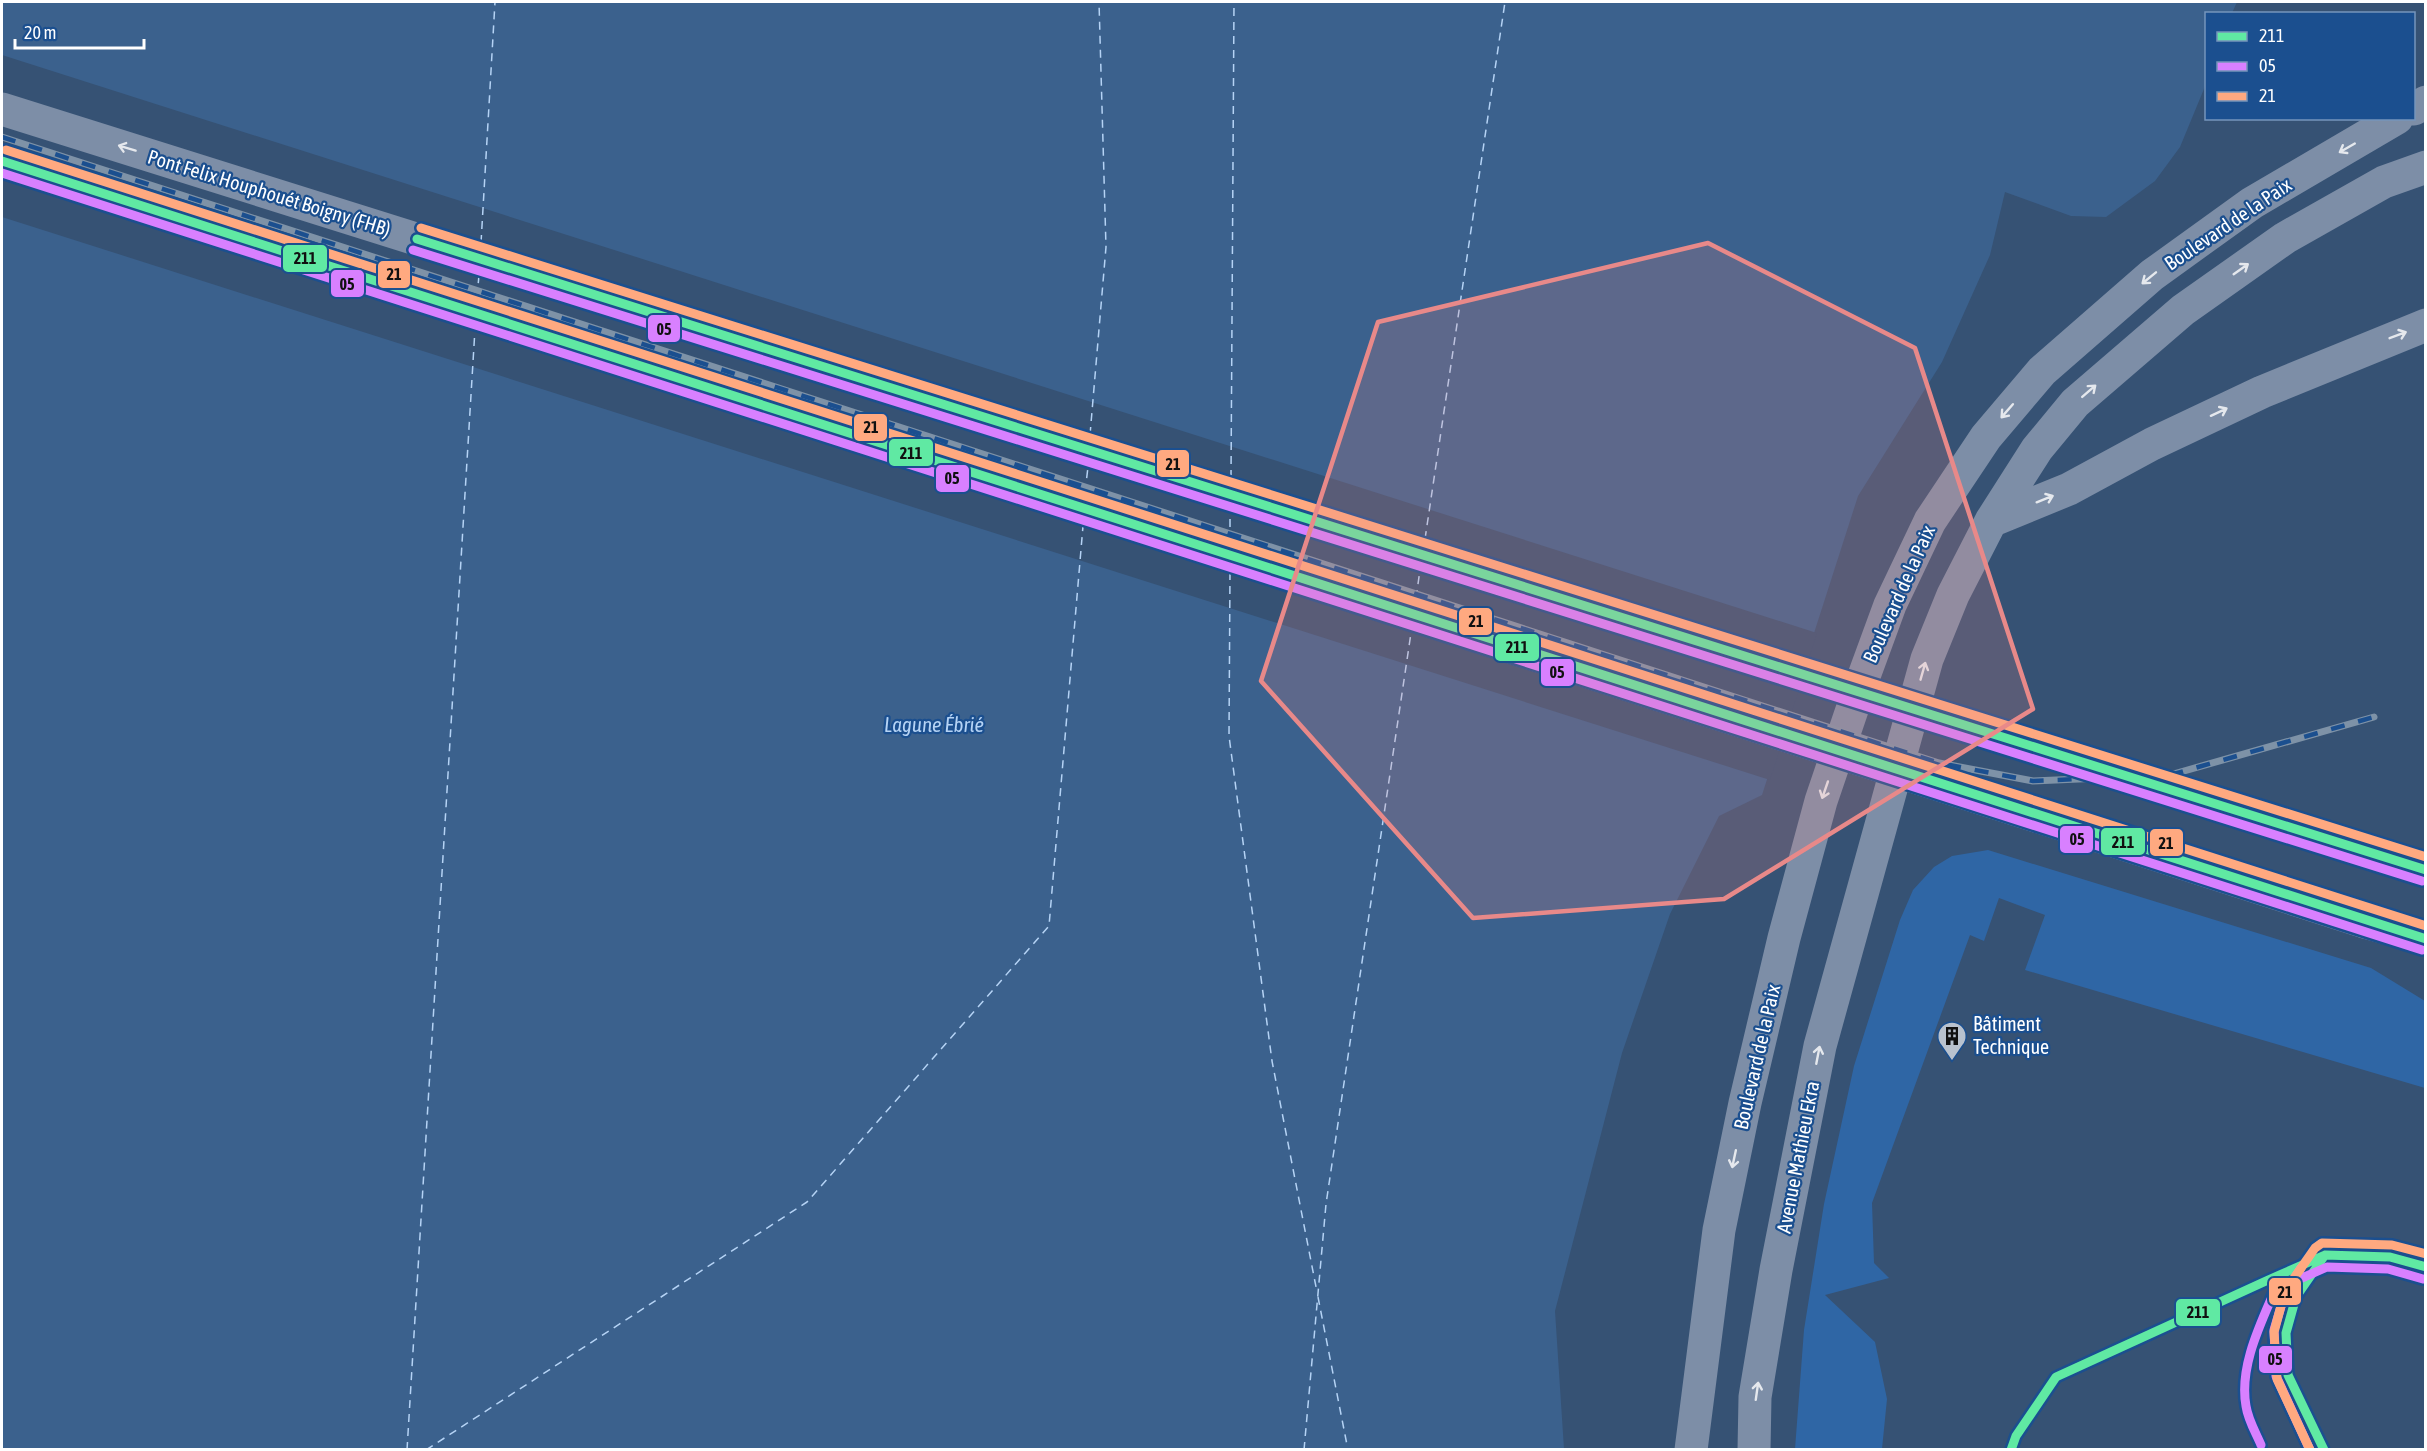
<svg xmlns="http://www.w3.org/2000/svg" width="2427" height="1451" font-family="'Asap Condensed',sans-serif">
  <rect width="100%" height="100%" fill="#365274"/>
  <!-- green -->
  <path fill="#2f66a5" d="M 1988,850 L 2371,968 L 2425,1001 L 2425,1088 L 2025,970 L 2045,915 L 1999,898 L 1984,941 L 1970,935 L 1872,1203 L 1874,1263 L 1889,1278 L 1825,1295 L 1875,1342 L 1887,1399 L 1882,1449 L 1795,1449 L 1804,1330 L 1824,1204 L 1854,1066 L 1900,920 L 1913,890 L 1934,867 L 1952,856 Z"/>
  <!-- water -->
  <path fill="#3b618d" d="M 2,2 L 2237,2 L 2232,13 L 2206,14 L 2206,84 L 2180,147 L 2155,181 L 2106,217 L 2071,216 L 2005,192 L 1990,255 L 1942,362 L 1858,496 L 1762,795 L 1719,816 L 1670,914 L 1622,1053 L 1555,1311 L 1564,1449 L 2,1450 Z"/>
  <!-- pier -->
  <path fill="#365274" d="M 2,55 L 1817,633 L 1770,780 L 2,217 Z"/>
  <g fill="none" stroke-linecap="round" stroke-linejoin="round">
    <!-- ferry -->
    <path stroke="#b5d3f5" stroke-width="1.5" stroke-dasharray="8 6" stroke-linecap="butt" d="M 481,243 L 495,2
      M 477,297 L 479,275
      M 1090,435 L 1106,247 L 1099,2
      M 1231,478 L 1234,2
      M 1085,492 L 1088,467
      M 1425,539 L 1505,2
      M 1230,541 L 1230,512
      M 1230,572 L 1229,736 L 1272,1061 L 1317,1292
      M 1416,598 L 1420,570
      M 1318,1297 L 1348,1450
      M 407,1450 L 475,329
      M 426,1450 L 807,1202 L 1049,926 L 1083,526
      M 1304,1450 L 1326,1204 L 1411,633"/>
    <!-- primary -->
    <path stroke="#7d8ea7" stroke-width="33" d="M 2414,109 L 2426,102
      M 1991,521 L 2069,489 L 2152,444 L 2262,392 L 2426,325
      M 2386,858 L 2426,870
      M 2365,922 L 2426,939
      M 1691,1450 L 1719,1230 L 1745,1103 L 1784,938 L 1821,801 L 1857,695 L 1890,605 L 1930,521 L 1986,437 L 2042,371 L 2152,275 L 2252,203 L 2397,118
      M 1754,1450 L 1755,1397 L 1776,1270 L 1820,1046 L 1927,659 L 1953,595 L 1991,521 L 2037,449 L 2075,403 L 2183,310 L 2285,238 L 2384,182 L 2426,167"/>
    <!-- rail casing -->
    <g stroke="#7e92a7" stroke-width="7">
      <path id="rail" d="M 2,137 L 1939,763 L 2033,781 L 2170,775 L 2374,717"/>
    </g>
    <!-- rail -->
    <use href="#rail" stroke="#1b4f8f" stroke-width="4.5" stroke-dasharray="14" stroke-linecap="butt"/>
    <!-- primary-bridge -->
    <path stroke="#7d8ea7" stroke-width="33" d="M 2,109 L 2386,858
      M 2,161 L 2365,922"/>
    <!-- bus-1 casing -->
    <g stroke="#1b4f8f" stroke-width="14">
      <path id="bus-1" d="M 2,161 L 2426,939
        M 417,239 L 2426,870
        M 2011,1450 L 2016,1436 L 2056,1377 L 2266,1281 L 2325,1255 L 2390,1257 L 2426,1267
        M 2324,1450 L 2288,1375 L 2286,1333 L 2296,1297 L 2325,1255"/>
    </g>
    <!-- bus-2 casing -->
    <g stroke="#1b4f8f" stroke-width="14">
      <path id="bus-2" d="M 2,173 L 2422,950
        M 413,250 L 2422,881
        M 2301,1268 L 2285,1293 L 2274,1330 L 2276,1376 L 2310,1450
        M 2261,1445 C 2256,1433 2248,1420 2246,1406 C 2239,1367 2260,1325 2275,1290 L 2327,1267 L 2388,1269 L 2423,1279"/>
    </g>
    <!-- bus-3 casing -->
    <g stroke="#1b4f8f" stroke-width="14">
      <path id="bus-3" d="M 6,150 L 2426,926
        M 421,228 L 2426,857
        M 2310,1450 L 2277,1379 L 2274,1332 L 2285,1291 L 2315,1248 L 2322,1243 L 2392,1245 L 2426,1254"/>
    </g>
    <!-- bus-1 -->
    <use href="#bus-1" stroke="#60e9a3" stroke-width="9"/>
    <!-- bus-2 -->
    <use href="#bus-2" stroke="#d880ff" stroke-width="9"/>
    <!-- bus-3 -->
    <use href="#bus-3" stroke="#ffa980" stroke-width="9"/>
  </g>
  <!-- one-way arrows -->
  <defs><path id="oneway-shaft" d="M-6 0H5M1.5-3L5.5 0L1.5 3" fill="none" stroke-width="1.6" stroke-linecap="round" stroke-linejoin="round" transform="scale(1.5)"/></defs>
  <g stroke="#e5e8ed">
    <use href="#oneway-shaft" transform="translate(127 148) rotate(-163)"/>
    <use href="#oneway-shaft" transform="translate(2347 148) rotate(150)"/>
    <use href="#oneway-shaft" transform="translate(2241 269) rotate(-35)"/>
    <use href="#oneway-shaft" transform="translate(2149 278) rotate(141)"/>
    <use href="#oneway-shaft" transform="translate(2398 335) rotate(-21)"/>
    <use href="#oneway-shaft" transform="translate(2089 391) rotate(-41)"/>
    <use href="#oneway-shaft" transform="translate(2007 411) rotate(131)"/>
    <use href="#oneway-shaft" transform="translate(2219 412) rotate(-25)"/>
    <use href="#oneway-shaft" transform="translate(2045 499) rotate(-22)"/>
    <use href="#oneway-shaft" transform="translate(1923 671) rotate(-74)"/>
    <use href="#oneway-shaft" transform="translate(1825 790) rotate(109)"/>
    <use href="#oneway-shaft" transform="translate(1818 1055) rotate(-79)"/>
    <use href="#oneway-shaft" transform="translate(1734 1159) rotate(102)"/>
    <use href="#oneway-shaft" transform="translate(1757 1391) rotate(-82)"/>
  </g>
  <!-- marked area -->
  <path fill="#e88989" fill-opacity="0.2" stroke="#e88989" stroke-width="4.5" stroke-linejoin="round" d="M 1708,243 L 1915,348 L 2033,709 L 1724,899 L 1473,918 L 1261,681 L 1378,322 Z"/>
  <!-- icons -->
  <defs>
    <g id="building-pin" transform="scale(1.5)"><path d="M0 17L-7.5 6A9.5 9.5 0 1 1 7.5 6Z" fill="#b9c2ce" stroke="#1b4f8f"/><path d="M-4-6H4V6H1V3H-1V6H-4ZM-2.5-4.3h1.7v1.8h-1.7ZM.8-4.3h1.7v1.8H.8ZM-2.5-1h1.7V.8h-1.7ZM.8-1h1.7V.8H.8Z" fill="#111"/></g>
  </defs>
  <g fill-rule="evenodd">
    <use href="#building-pin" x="1952" y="1036"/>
  </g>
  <g text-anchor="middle" stroke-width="4.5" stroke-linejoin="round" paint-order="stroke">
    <!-- street labels -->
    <g font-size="20" fill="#fff" stroke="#1b4f8f">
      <text transform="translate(269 193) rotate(17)" y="7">Pont Felix Houphouét Boigny (FHB)</text>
      <text transform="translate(2228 224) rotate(-34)" y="7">Boulevard de la Paix</text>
      <text transform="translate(1899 594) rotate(-66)" y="7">Boulevard de la Paix</text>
      <text transform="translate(1757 1057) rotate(-77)" y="7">Boulevard de la Paix</text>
      <text transform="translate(1798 1157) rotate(-79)" y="7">Avenue Mathieu Ekra</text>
    </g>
    <!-- poi labels -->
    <g font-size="20" fill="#fff" stroke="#1b4f8f" text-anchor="start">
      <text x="1973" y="1031">Bâtiment<tspan x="1973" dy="23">Technique</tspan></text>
    </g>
    <!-- water labels -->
    <g font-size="21" font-style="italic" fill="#b5d3f5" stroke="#1b4f8f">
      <text x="934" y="732">Lagune Ébrié</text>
    </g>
  </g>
  <g stroke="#1b4f8f" stroke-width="2">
    <rect x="282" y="244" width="46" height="29" rx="6" fill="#60e9a3"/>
    <rect x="377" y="260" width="34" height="29" rx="6" fill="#ffa980"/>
    <rect x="330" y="269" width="35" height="29" rx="6" fill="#d880ff"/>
    <rect x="647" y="314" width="34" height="29" rx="6" fill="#d880ff"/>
    <rect x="853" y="413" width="35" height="29" rx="6" fill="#ffa980"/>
    <rect x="888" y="438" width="46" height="29" rx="6" fill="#60e9a3"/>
    <rect x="1156" y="449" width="34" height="29" rx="6" fill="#ffa980"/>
    <rect x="935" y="464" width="35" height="29" rx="6" fill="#d880ff"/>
    <rect x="1458" y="607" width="35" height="29" rx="6" fill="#ffa980"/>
    <rect x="1494" y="633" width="46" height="29" rx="6" fill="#60e9a3"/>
    <rect x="1540" y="658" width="35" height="29" rx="6" fill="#d880ff"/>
    <rect x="2059" y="825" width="35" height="29" rx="6" fill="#d880ff"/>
    <rect x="2100" y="827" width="46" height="29" rx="6" fill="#60e9a3"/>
    <rect x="2149" y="828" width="35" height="29" rx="6" fill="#ffa980"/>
    <rect x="2268" y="1277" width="34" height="29" rx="6" fill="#ffa980"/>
    <rect x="2175" y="1298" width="46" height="29" rx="6" fill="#60e9a3"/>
    <rect x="2258" y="1345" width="35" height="29" rx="6" fill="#d880ff"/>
  </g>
  <g font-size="16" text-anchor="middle" font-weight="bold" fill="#111">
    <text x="305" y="264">211</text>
    <text x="394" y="280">21</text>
    <text x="347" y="290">05</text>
    <text x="664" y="335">05</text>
    <text x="871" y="433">21</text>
    <text x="911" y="459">211</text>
    <text x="1173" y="470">21</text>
    <text x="952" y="484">05</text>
    <text x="1476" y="627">21</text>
    <text x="1517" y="653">211</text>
    <text x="1557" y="678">05</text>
    <text x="2077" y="845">05</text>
    <text x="2123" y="848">211</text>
    <text x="2166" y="849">21</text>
    <text x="2285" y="1298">21</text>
    <text x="2198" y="1318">211</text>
    <text x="2275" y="1365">05</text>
  </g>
  <!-- border -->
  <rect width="2427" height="1451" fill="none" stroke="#ffffff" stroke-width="6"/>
  <!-- legend -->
  <rect x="2205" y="12" width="210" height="108" fill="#1b4f8f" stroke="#7695bc" stroke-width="1.5"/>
  <rect x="2217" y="32" width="30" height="9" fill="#60e9a3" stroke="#7695bc" stroke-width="1.5"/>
  <text x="2259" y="42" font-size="18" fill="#ffffff">211</text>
  <rect x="2217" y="62" width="30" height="9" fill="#d880ff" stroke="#7695bc" stroke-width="1.5"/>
  <text x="2259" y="72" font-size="18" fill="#ffffff">05</text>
  <rect x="2217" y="92" width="30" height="9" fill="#ffa980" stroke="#7695bc" stroke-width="1.5"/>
  <text x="2259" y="102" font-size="18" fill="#ffffff">21</text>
  <!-- scale -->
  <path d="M15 39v9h129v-9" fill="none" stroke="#ffffff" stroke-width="3"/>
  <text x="24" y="39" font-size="18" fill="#ffffff" stroke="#1b4f8f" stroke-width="4.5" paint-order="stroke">20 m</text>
</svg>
